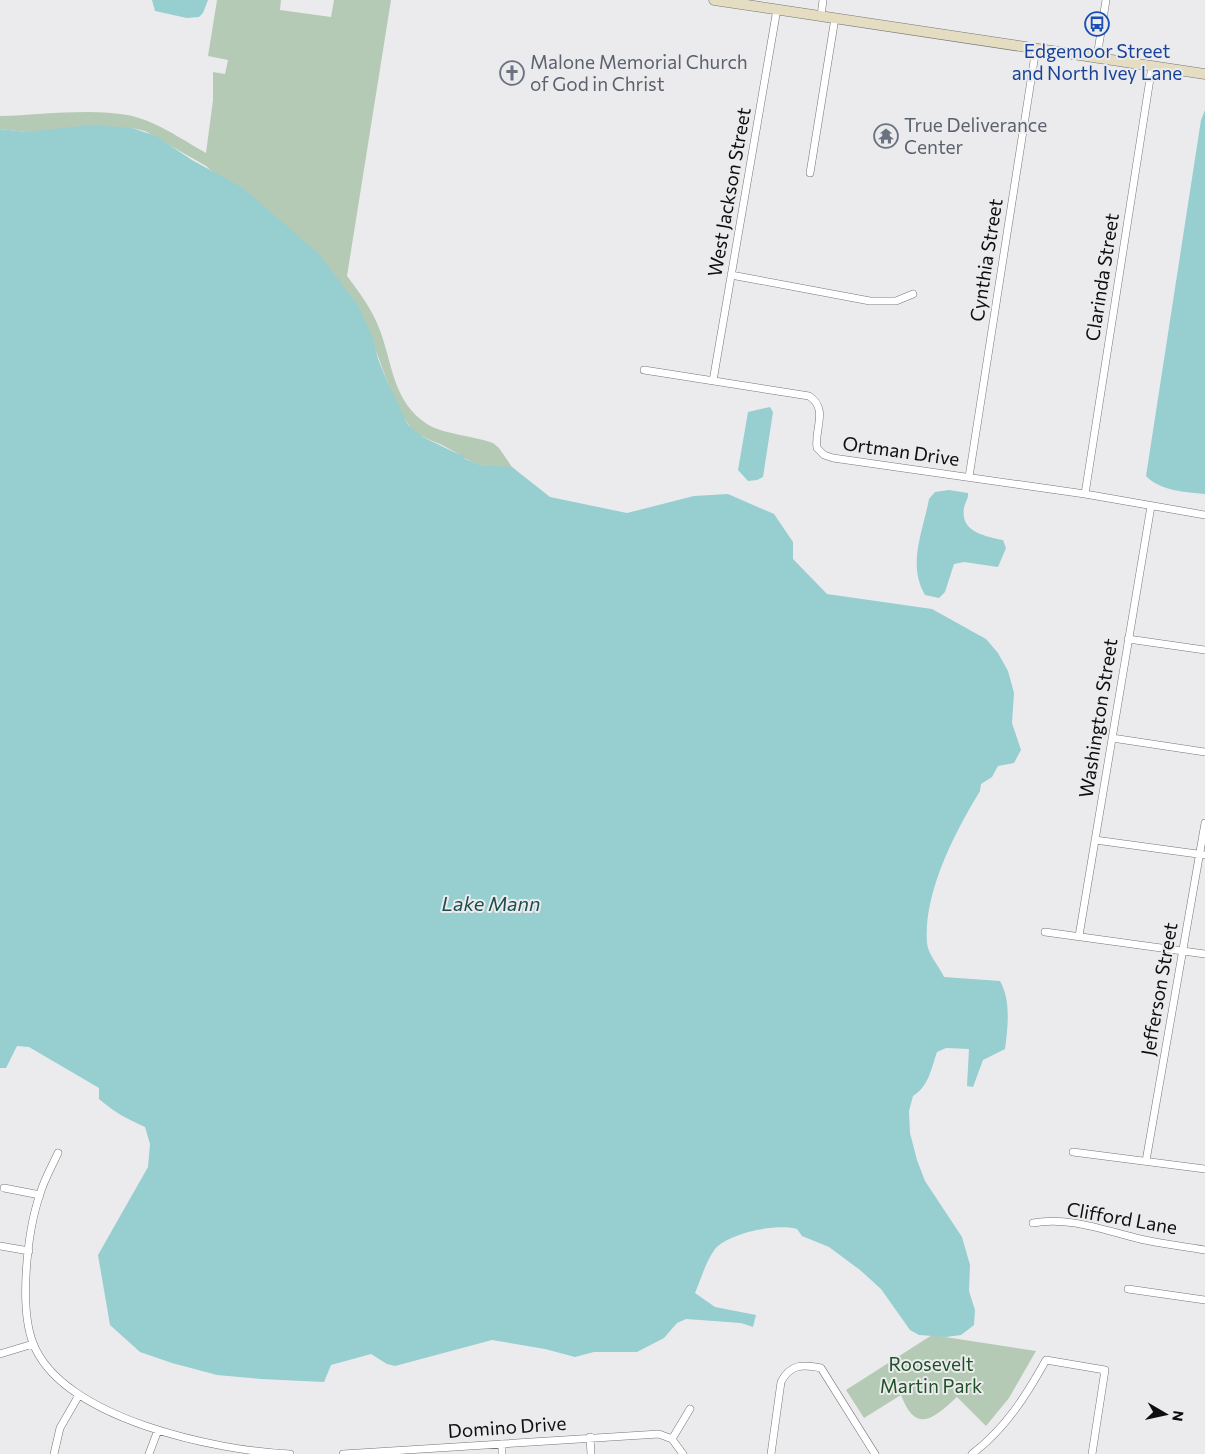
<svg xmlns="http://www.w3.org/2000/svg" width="1205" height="1454" font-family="Commissioner,sans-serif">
  <rect width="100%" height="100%" fill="#ebebed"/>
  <!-- green -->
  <path fill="#b4cab5" d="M 217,0 L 281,0 L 280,10 L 331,17 L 334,0 L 391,0 L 347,276 C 359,292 372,309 379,328 C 393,363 392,401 427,424 C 442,434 474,436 493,443 L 499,448 L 512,467 C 502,467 491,467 481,465 C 468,462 456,452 444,446 C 432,440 415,436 408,424 C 381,382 376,330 345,289 L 206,166 L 145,131 L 132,128 L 26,132 L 0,129 L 0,116 C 37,115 91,108 127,115 C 155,120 181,139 206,153 L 213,100 L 213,72 L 225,74 L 228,60 L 208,56 Z
    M 932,1335 L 1036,1351 L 1009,1398 L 986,1426 L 957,1397 C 934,1418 916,1435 901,1395 L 864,1418 L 846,1390 Z"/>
  <!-- water -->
  <path fill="#97ced0" d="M 152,0 L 208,0 L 203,13 L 199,17 L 187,18 L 155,11 Z
    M 1205,110 L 1205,494 C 1186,492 1160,491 1146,476 L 1201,120 Z
    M 91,125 L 132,128 L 156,136 L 192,160 L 243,188 L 319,254 L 357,304 L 373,338 L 378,359 L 387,381 L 408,425 L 423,437 L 460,455 L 463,454 L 465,459 L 481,465 L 512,467 L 550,497 L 627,513 L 694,496 L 728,494 L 774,514 L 793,542 L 793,559 L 827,594 L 932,609 L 986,639 L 998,653 L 1008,671 L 1014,693 L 1012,723 L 1021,750 L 1014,763 L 998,766 L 992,777 L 981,784 L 980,791 C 955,832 923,893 927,943 C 928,955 940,967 944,977 L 1000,981 C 1011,1000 1008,1027 1005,1049 L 983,1060 L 973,1087 L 967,1086 L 969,1049 L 946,1048 L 937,1052 C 931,1069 929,1086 913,1096 L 909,1111 L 910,1133 L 917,1160 L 925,1181 L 962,1237 L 970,1265 L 969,1291 L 975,1310 L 974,1325 L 961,1335 L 946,1337 L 919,1335 L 910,1330 L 881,1289 L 860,1270 L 829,1247 L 802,1236 L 797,1229 C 777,1223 729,1233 715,1249 C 706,1261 701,1279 695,1293 L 715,1307 L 756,1315 L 753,1327 L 741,1323 L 686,1319 L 677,1323 L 664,1338 L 637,1352 L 594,1352 L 575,1357 L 545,1349 L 492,1340 L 395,1366 L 387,1364 L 371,1354 L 331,1365 L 324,1382 L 261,1379 L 217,1375 L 172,1363 L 140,1352 L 110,1325 L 98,1255 L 148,1167 L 150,1144 L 145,1127 C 127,1119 114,1112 99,1099 L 99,1088 L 29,1047 L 17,1046 L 6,1068 L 0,1068 L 0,129 L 26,132 Z
    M 770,407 L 773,412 L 763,477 L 757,480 L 748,481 L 738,470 L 748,412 Z
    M 949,490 L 968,493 C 969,498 965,502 964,508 C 960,532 985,536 1003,540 L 1006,548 L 998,567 L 964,562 L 954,564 L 945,592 L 939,598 L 925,595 C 907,565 923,531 929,499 L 935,492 Z"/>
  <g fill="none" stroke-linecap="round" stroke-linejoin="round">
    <!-- street casing -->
    <g stroke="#757576" stroke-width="8">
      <path id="street" d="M 821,16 L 823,0
        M 1097,57 L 1106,0
        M 810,173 L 835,18
        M 731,275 L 870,301 L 896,301 L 913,294
        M 644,370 L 809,396 C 829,409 814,429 817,448 L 824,455 L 833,458 L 1085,494 L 1205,515
        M 713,381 L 777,9
        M 969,477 L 1036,48
        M 1085,494 L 1152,66
        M 1128,639 L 1205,650
        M 1112,738 L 1205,752
        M 1095,840 L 1205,855
        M 1045,932 L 1205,954
        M 1079,936 L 1151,506
        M 1073,1152 L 1205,1169
        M 58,1153 C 52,1166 44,1180 40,1194 C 27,1232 19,1307 33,1343 C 62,1419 218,1451 290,1454
        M 1146,1161 L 1205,823
        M 4,1188 L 40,1195
        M 1033,1223 C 1069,1216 1106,1231 1140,1239 C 1161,1244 1183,1246 1205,1250
        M 0,1246 L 29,1251
        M 1128,1289 L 1205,1300
        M 0,1354 L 33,1344
        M 590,1437 L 591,1454
        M 672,1439 L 690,1409
        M 672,1439 L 683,1454
        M 502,1444 L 502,1454
        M 54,1454 L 60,1428 L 79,1395
        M 149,1454 L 158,1430
        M 343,1454 L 659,1434 L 672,1439
        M 771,1454 L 781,1382 C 790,1364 803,1364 821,1368 L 875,1454
        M 972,1454 C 1005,1429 1026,1396 1046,1360 L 1105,1370 L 1092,1454"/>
    </g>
    <!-- secondary casing -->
    <g stroke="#757576" stroke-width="11">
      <path id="secondary" d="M 714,0 L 1205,74"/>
    </g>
    <!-- street -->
    <use href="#street" stroke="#fff" stroke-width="7"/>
    <!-- secondary -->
    <use href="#secondary" stroke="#e4ddc2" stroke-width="10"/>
  </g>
  <!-- icons -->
  <defs>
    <g id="bus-ring" transform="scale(1.25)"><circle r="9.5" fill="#ebebed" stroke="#1a4fb4" stroke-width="1.5"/><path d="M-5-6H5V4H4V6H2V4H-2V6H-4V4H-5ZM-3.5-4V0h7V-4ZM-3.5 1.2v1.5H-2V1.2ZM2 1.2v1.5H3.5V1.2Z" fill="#1a4fb4"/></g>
    <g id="church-ring" transform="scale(1.25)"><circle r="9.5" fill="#ebebed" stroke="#6b7280" stroke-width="1.5"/><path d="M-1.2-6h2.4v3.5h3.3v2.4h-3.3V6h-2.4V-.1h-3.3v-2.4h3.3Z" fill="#6b7280"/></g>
    <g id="temple-ring" transform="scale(1.25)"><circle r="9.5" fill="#ebebed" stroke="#6b7280" stroke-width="1.5"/><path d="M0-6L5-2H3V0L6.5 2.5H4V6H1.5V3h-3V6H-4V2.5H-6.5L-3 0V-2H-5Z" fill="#6b7280"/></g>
  </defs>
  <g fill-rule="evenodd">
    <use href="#bus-ring" x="1097" y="24"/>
    <use href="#church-ring" x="512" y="73"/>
    <use href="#temple-ring" x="886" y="136"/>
  </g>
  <g text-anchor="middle" stroke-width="4" stroke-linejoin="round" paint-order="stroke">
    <!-- transit labels -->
    <g font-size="19" fill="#164399" stroke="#ebebed">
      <text x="1097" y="58">Edgemoor Street<tspan x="1097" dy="22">and North Ivey Lane</tspan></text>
    </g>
    <!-- worship labels -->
    <g font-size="19" fill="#5b616d" stroke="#ebebed" text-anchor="start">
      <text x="530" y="69">Malone Memorial Church<tspan x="530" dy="22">of God in Christ</tspan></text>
      <text x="904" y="132">True Deliverance<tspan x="904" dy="22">Center</tspan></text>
    </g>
    <!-- street labels -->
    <g font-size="19" fill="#0e0e0e" stroke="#ebebed">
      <text transform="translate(729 192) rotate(-80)" y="7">West Jackson Street</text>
      <text transform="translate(986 260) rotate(-81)" y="7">Cynthia Street</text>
      <text transform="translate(1102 277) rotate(-81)" y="7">Clarinda Street</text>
      <text transform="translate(901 451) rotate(8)" y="7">Ortman Drive</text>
      <text transform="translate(1098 718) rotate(-81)" y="7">Washington Street</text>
      <text transform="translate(1159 989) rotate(-80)" y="7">Jefferson Street</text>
      <text transform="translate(1122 1218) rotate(10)" y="7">Clifford Lane</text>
      <text transform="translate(507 1427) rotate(-4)" y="7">Domino Drive</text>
    </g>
    <!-- park labels -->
    <g font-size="19" fill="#1f5026" stroke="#ebebed">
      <text x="931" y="1371">Roosevelt<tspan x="931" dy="22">Martin Park</tspan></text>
    </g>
    <!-- water labels -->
    <g font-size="20" font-style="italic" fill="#1b4d4e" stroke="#ebebed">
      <text x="491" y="911">Lake Mann</text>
    </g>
  </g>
  <!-- north arrow -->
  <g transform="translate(1165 1414) rotate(99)" stroke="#ebebed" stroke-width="4" paint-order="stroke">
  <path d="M0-4L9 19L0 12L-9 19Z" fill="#0e0e0e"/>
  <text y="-8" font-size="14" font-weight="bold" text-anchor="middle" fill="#0e0e0e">N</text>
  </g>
</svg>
